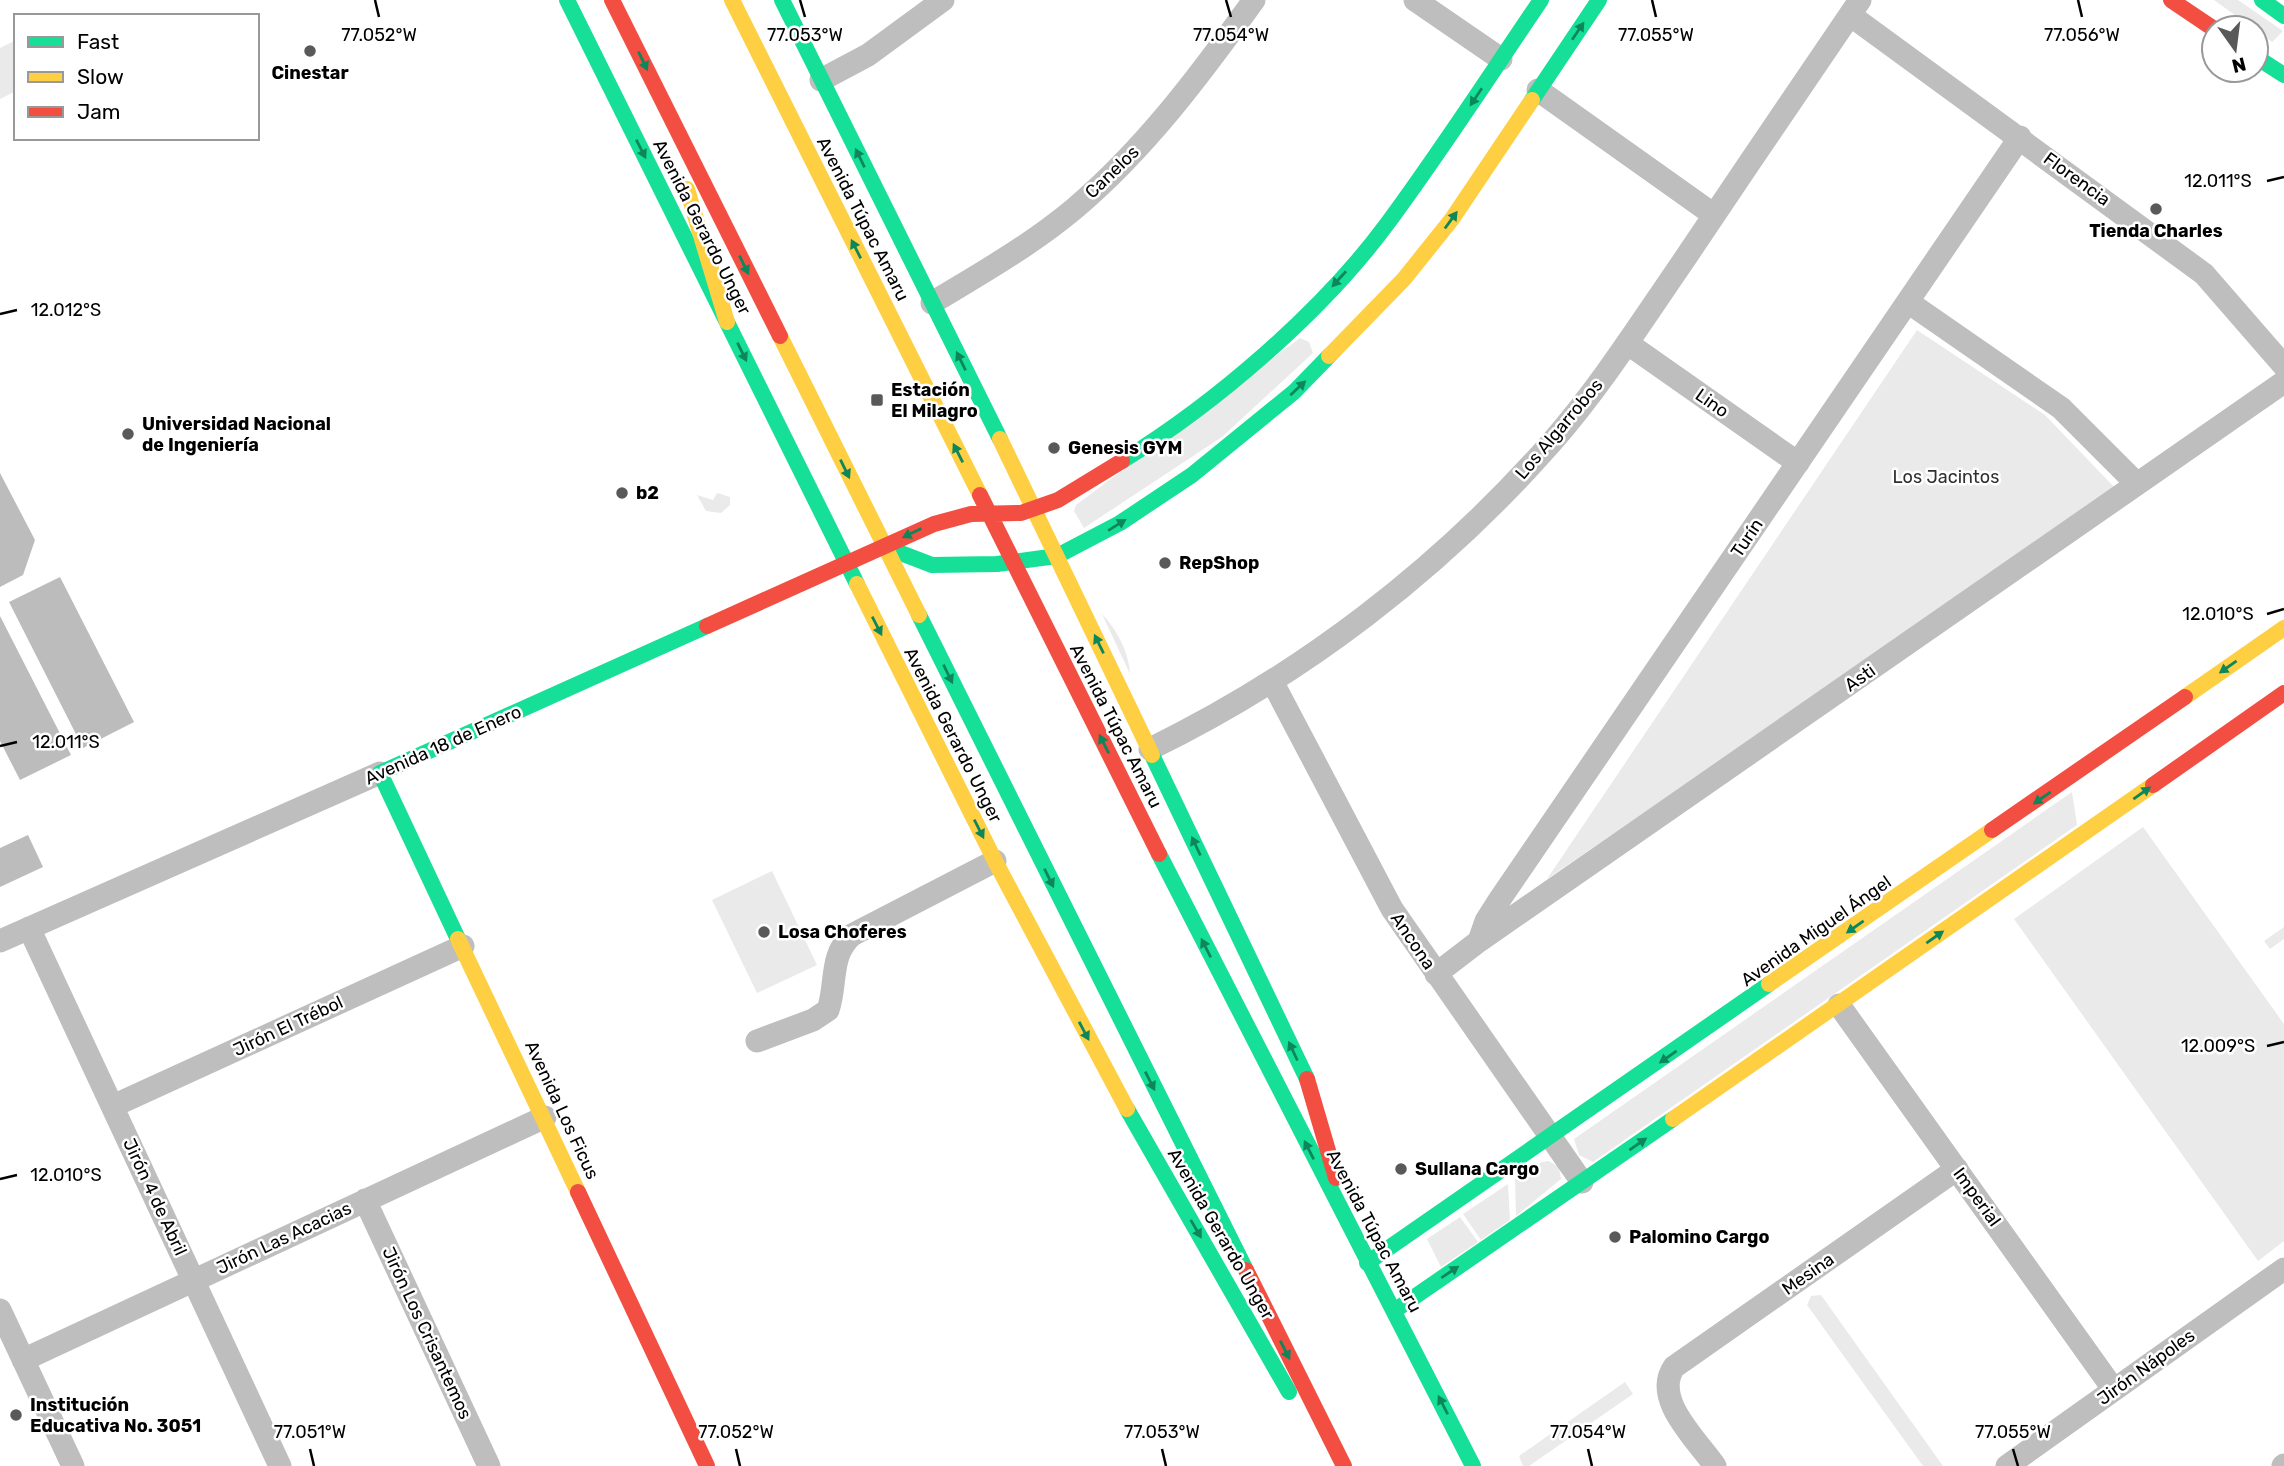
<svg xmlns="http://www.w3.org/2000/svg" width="2284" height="1466" font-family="Rubik,sans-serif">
  <rect width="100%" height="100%" fill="#fff"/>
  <!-- green -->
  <path fill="#eaeaea" d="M 2214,0 L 2238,0 L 2283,31 L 2272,42 Z
    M 14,41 L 16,91 L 0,99 L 0,48 Z
    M 1917,330 L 2045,415 L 2116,489 L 1547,879 Z
    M 1300,338 L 1309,342 L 1313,353 L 1222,437 L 1084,528 L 1074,511 L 1076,505 Z
    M 717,493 L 730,497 L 730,505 L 721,513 L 706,511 L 697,495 L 713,500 Z
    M 1102,614 C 1117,630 1129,652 1130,674 Z
    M 2072,792 L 2077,825 L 1593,1162 L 1579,1155 L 1574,1139 Z
    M 2143,827 L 2284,1024 L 2284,1241 L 2258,1261 L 2014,919 Z
    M 772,871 L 817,965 L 757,993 L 712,900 Z
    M 2284,927 L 2284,939 L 2270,949 L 2264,941 Z
    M 1549,1161 L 1559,1167 L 1561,1179 L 1516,1216 L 1515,1179 L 1542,1162 Z
    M 1508,1184 L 1510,1220 L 1481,1240 L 1463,1214 Z
    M 1460,1217 L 1478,1242 L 1441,1267 L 1427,1239 Z
    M 1821,1295 L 1943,1466 L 1923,1466 L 1807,1305 L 1811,1296 Z
    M 1625,1382 L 1633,1394 L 1529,1466 L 1523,1466 L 1519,1456 Z"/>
  <!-- water -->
  <path fill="#bcbcbc" d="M 0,473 L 35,540 L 23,575 L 0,587 Z
    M 60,577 L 134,722 L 83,748 L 9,602 Z
    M 0,616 L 71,755 L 20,780 L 0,741 Z
    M 28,835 L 43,867 L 0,887 L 0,848 Z"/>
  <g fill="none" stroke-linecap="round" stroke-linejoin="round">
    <!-- street -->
    <path stroke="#bebebe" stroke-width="23" d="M 1415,0 L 1501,59
      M 1850,15 L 2204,274 L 2284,366
      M 821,80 L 868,55 L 943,0
      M 1538,90 L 1714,215
      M 1908,302 L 2061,408 L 2137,484
      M 932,303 C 980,274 1031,245 1074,209 C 1145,149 1200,75 1254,0
      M 1627,343 L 1798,463
      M 1273,683 L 1392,909 L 1582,1182
      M 1150,749 C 1302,675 1439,570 1551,443 C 1600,387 1640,324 1682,263 C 1741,175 1800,88 1860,0
      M 29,928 L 280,1466
      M 0,941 L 380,773
      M 1479,941 L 1486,921 L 1500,899 L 2020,137
      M 1436,974 L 1479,941 L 2284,382
      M 1839,1005 L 2114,1390
      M 757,1041 L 813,1020 L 828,1010 C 837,985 829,955 852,935 L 995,861
      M 113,1106 L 463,946
      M 365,1200 L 489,1466
      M 0,1310 L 73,1466
      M 23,1360 L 545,1117
      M 1715,1466 C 1697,1440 1652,1399 1674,1367 L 1957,1169
      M 2007,1466 L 2284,1269
      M 2283,1466 L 2284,1465"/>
    <!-- fast -->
    <path stroke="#16e098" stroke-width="16" d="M 567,0 L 857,584
      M 782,0 L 1000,439
      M 2262,0 L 2284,16
      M 2256,57 L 2284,75
      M 1532,100 L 1599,0
      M 1122,461 C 1216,403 1322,312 1387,224 C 1441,151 1490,75 1541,0
      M 885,547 L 932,565 L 997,564 L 1057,556 L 1120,523 L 1192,475 L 1294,392 L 1329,356
      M 919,615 L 1246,1270
      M 1152,755 L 1307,1079
      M 1159,854 L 1473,1466
      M 458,939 L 380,773 L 707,626
      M 1127,1109 L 1289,1392
      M 1367,1263 L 1769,984
      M 1394,1311 L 1673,1119"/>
    <!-- slow -->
    <path stroke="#ffcf43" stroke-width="16" d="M 732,0 L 980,495
      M 687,189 L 727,322
      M 780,336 L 919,615
      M 1329,356 L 1404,279 L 1452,219 L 1532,100
      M 1000,439 L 1152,755
      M 857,584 L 995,861 L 1127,1109
      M 2185,697 L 2284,628
      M 458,939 L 578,1192
      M 1769,984 L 1992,830
      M 1673,1119 L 2153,785"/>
    <!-- jam -->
    <path stroke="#f24e42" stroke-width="16" d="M 612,0 L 780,336
      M 2171,0 L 2214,29
      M 980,495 L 1159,854
      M 707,626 L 934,524 L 971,514 L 1021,513 L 1058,500 L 1122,461
      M 2153,785 L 2284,693
      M 1992,830 L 2185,697
      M 1307,1079 L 1336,1178
      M 578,1192 L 707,1466
      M 1246,1270 L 1344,1466"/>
  </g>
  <!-- one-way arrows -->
  <defs><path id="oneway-solid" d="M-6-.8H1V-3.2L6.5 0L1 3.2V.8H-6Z" transform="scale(1.75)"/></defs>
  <g fill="#0d865b">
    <use href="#oneway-solid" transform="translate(1578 31) rotate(-56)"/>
    <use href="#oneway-solid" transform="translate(643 61) rotate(64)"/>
    <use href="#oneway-solid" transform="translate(1476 97) rotate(124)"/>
    <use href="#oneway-solid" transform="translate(641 149) rotate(63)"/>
    <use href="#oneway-solid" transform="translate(860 158) rotate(-116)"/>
    <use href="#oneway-solid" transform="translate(1451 220) rotate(-54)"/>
    <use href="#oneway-solid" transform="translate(856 249) rotate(-117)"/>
    <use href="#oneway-solid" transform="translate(744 265) rotate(64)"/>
    <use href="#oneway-solid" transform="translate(1339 279) rotate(132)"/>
    <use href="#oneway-solid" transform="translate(742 352) rotate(64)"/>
    <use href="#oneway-solid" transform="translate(961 361) rotate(-116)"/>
    <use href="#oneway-solid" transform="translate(1298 388) rotate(-43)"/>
    <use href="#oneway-solid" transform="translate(958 453) rotate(-117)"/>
    <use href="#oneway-solid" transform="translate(845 469) rotate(64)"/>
    <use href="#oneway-solid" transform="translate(1117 525) rotate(-32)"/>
    <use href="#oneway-solid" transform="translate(912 533) rotate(154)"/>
    <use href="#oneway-solid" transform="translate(877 626) rotate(63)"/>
    <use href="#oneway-solid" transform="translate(1099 644) rotate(-116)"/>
    <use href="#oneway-solid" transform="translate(2228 667) rotate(145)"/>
    <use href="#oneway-solid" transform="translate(948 674) rotate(64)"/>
    <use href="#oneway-solid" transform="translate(1104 744) rotate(-117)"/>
    <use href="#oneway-solid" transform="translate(2142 793) rotate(-35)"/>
    <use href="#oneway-solid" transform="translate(2042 798) rotate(145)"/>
    <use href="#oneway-solid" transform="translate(979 829) rotate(63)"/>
    <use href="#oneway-solid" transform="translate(1196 846) rotate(-115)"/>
    <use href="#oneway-solid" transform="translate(1049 878) rotate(64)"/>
    <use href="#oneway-solid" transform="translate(1855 927) rotate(145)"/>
    <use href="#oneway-solid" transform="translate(1935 937) rotate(-35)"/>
    <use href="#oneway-solid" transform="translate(1206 948) rotate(-117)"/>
    <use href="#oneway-solid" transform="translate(1084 1031) rotate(62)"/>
    <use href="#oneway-solid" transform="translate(1293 1051) rotate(-115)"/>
    <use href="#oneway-solid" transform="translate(1668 1057) rotate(145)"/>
    <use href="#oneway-solid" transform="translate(1150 1081) rotate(63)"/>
    <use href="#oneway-solid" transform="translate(1638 1144) rotate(-35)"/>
    <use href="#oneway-solid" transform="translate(1309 1150) rotate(-117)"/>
    <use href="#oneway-solid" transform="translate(1196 1229) rotate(60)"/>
    <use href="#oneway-solid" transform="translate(1450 1272) rotate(-34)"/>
    <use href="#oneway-solid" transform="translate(1285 1350) rotate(63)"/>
    <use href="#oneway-solid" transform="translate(1443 1405) rotate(-117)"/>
  </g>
  <!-- ticks -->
  <path fill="none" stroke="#000" stroke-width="2.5" d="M 375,0 L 379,17M 800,0 L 805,17M 1226,0 L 1231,17M 1652,0 L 1656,17M 2078,0 L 2082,17M 2267,181 L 2284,177M 0,314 L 17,310M 2267,614 L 2284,609M 0,746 L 17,742M 2267,1046 L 2284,1042M 0,1179 L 17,1175M 310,1449 L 314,1466M 736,1449 L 740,1466M 1162,1449 L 1166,1466M 1588,1449 L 1592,1466M 2013,1449 L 2018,1466"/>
  <!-- markers -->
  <g fill="#595959" stroke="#fff" stroke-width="2.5">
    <circle cx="310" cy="51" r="7"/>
    <circle cx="2156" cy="209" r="7"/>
    <rect x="870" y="393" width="14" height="14" rx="3.5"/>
    <circle cx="128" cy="434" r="7"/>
    <circle cx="1054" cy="448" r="7"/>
    <circle cx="622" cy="493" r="7"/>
    <circle cx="1165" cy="563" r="7"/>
    <circle cx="764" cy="932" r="7"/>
    <circle cx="1401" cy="1169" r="7"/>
    <circle cx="1615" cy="1237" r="7"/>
    <circle cx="16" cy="1415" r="7"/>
  </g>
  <g text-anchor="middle" stroke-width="5" stroke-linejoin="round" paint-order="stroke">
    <!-- poi labels -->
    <g font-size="18" font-weight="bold" fill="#000" stroke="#fff" text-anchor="start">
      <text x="310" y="79" text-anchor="middle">Cinestar</text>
      <text x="2156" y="237" text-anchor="middle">Tienda Charles</text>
      <text x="891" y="396">Estación<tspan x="891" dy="21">El Milagro</tspan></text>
      <text x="142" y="430">Universidad Nacional<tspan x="142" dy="21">de Ingeniería</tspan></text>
      <text x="1068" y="454">Genesis GYM</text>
      <text x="636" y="499">b2</text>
      <text x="1179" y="569">RepShop</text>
      <text x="778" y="938">Losa Choferes</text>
      <text x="1415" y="1175">Sullana Cargo</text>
      <text x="1629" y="1243">Palomino Cargo</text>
      <text x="30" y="1411">Institución<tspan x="30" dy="21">Educativa No. 3051</tspan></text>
    </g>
    <!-- street labels -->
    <g font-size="18" fill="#000" stroke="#fff">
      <text transform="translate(1112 172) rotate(-44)" y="6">Canelos</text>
      <text transform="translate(2077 179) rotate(36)" y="6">Florencia</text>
      <text transform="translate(863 219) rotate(63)" y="6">Avenida Túpac Amaru</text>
      <text transform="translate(702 227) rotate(63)" y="6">Avenida Gerardo Unger</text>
      <text transform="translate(1712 403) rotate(35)" y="6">Lino</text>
      <text transform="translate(1559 429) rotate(-50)" y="6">Los Algarrobos</text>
      <text transform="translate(1747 538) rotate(-56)" y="6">Turín</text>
      <text transform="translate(1860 678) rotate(-35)" y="6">Asti</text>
      <text transform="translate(1116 726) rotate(63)" y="6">Avenida Túpac Amaru</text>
      <text transform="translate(953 735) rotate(63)" y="6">Avenida Gerardo Unger</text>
      <text transform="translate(443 745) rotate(-24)" y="6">Avenida 18 de Enero</text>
      <text transform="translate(1816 931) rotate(-35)" y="6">Avenida Miguel Ángel</text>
      <text transform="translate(1413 941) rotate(56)" y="6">Ancona</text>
      <text transform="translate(288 1026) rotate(-25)" y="6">Jirón El Trébol</text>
      <text transform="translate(562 1110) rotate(65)" y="6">Avenida Los Ficus</text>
      <text transform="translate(155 1197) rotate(65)" y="6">Jirón 4 de Abril</text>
      <text transform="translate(1977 1197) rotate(54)" y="6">Imperial</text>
      <text transform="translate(1374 1231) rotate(62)" y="6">Avenida Túpac Amaru</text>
      <text transform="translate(1221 1234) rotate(60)" y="6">Avenida Gerardo Unger</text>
      <text transform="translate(284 1238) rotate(-25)" y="6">Jirón Las Acacias</text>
      <text transform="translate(1808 1274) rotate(-35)" y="6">Mesina</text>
      <text transform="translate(427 1333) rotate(65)" y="6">Jirón Los Crisantemos</text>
      <text transform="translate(2146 1367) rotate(-36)" y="6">Jirón Nápoles</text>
    </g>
    <!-- park labels -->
    <g font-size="18" fill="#303030" stroke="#fff">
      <text x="1946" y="483">Los Jacintos</text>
    </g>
  </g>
  <g font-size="18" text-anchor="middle" fill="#000" stroke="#fff" stroke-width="5" stroke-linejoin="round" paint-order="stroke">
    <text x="805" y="41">77.053°W</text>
    <text x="379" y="41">77.052°W</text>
    <text x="1231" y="41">77.054°W</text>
    <text x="1656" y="41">77.055°W</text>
    <text x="2082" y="41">77.056°W</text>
    <text x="2218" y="187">12.011°S</text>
    <text x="66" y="316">12.012°S</text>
    <text x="2218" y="620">12.010°S</text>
    <text x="66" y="748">12.011°S</text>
    <text x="2218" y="1052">12.009°S</text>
    <text x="66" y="1181">12.010°S</text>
    <text x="310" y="1438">77.051°W</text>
    <text x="736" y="1438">77.052°W</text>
    <text x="1162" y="1438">77.053°W</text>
    <text x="1588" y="1438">77.054°W</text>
    <text x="2013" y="1438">77.055°W</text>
  </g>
  <!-- legend -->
  <rect x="14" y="14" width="245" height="126" fill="#ffffff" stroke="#999999" stroke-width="2"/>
  <rect x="28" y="37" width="35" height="10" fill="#16e098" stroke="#999999" stroke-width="2"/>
  <text x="77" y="49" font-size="21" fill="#000000">Fast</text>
  <rect x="28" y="72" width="35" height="10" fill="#ffcf43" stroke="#999999" stroke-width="2"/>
  <text x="77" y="84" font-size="21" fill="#000000">Slow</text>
  <rect x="28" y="107" width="35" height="10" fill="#f24e42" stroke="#999999" stroke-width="2"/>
  <text x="77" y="119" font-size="21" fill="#000000">Jam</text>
  <!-- north arrow -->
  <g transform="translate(2235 49) rotate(166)"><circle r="33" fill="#ffffff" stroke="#999999" stroke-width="2"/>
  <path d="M0-5L12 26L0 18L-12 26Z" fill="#595959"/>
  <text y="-10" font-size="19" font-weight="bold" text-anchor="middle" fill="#000000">N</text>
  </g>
</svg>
